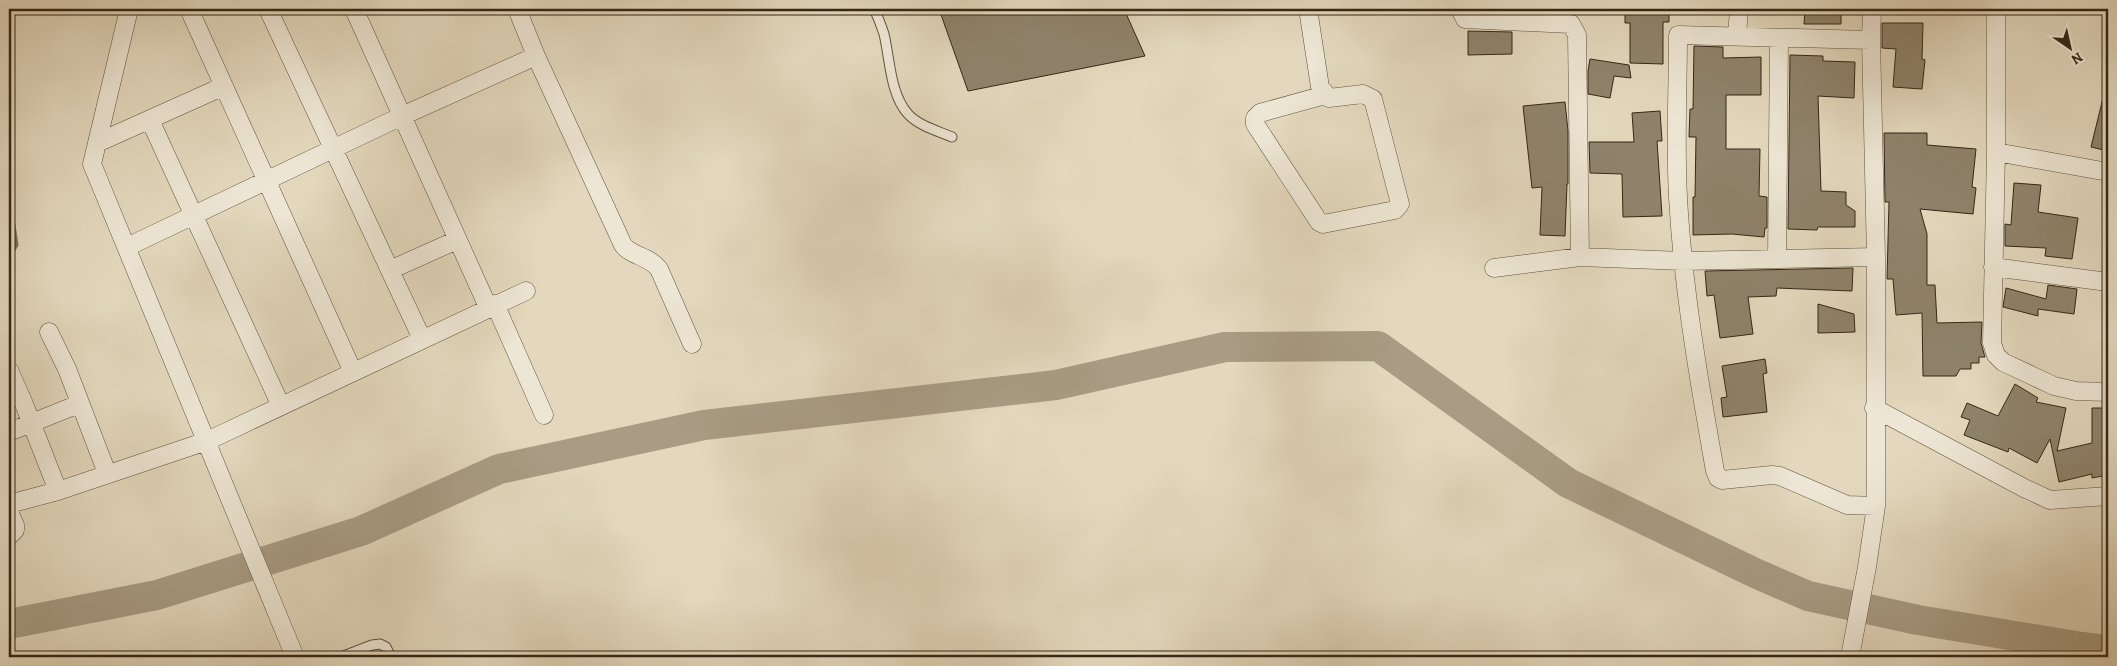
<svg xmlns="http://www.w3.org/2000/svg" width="2117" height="666" font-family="Alegreya,serif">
  <rect width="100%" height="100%" fill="#e3d8bd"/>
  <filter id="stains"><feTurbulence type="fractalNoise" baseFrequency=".004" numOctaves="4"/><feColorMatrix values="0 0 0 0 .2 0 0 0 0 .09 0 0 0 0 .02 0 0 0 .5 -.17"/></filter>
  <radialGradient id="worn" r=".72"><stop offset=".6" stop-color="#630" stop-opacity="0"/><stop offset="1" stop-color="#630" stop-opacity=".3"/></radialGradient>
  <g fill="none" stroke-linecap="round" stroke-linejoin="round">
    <!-- stream -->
    <path stroke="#7a6d57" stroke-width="5" d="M 9,198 L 16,245 L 9,256"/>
    <!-- river -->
    <path stroke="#a89c84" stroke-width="30" d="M 9,624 L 157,595 L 361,531 L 499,469 L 704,425 L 1056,385 L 1225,347 L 1378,346 L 1568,483 L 1755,573 L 1808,596 L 1918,620 L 2082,647 L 2108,650"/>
  </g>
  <!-- building -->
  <path fill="#8f836c" stroke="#352714" d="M 939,9 L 1124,9 L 1145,56 L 968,91 Z
    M 1625,9 L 1669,9 L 1669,22 L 1663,22 L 1663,64 L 1630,63 L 1630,23 L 1625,23 Z
    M 1805,9 L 1841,9 L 1841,24 L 1804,24 Z
    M 1882,23 L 1923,23 L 1922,59 L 1925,60 L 1922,89 L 1893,87 L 1896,49 L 1882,48 Z
    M 1468,31 L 1512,32 L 1512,54 L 1468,55 Z
    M 1694,46 L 1723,47 L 1723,58 L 1761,57 L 1761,95 L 1726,95 L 1726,149 L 1760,149 L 1759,196 L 1767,197 L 1767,228 L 1765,228 L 1764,237 L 1732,234 L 1693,235 L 1693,197 L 1695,197 L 1696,137 L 1689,137 L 1690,109 L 1693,109 Z
    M 1790,55 L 1823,56 L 1823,61 L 1855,62 L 1854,98 L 1818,96 L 1821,191 L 1846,192 L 1846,205 L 1855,211 L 1855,227 L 1818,227 L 1817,230 L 1788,229 Z
    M 1590,59 L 1629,65 L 1631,78 L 1614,76 L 1610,98 L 1588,94 L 1588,71 Z
    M 2103,98 L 2108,98 L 2108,151 L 2091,147 Z
    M 1565,102 L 1568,131 L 1568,184 L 1567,184 L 1565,236 L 1540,235 L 1542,187 L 1532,188 L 1523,106 Z
    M 1660,111 L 1662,141 L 1657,141 L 1662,216 L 1623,217 L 1622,174 L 1590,173 L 1589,142 L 1634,142 L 1632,113 Z
    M 1884,133 L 1927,133 L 1927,145 L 1976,149 L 1972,187 L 1976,188 L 1973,214 L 1920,209 L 1927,234 L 1927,285 L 1935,285 L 1937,323 L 1982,322 L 1981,343 L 1985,357 L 1979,357 L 1979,363 L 1971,363 L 1971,369 L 1960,369 L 1956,376 L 1923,376 L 1922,313 L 1896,315 L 1893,279 L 1887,279 L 1889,202 L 1885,202 Z
    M 2014,183 L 2041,185 L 2038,212 L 2078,218 L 2072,259 L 2045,256 L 2046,248 L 2005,246 L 2005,224 L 2011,225 Z
    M 1853,268 L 1852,291 L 1777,288 L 1776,296 L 1748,297 L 1753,334 L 1720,338 L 1714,295 L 1707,296 L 1705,271 Z
    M 2048,285 L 2077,289 L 2074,314 L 2038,309 L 2038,316 L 2003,307 L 2006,288 L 2046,299 Z
    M 1818,304 L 1854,314 L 1855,332 L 1818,333 Z
    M 1765,359 L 1767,373 L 1763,374 L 1767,412 L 1723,417 L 1721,398 L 1727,397 L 1722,366 Z
    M 2015,384 L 2038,398 L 2036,402 L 2066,408 L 2057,451 L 2092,443 L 2092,408 L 2108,408 L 2108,475 L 2092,478 L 2092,474 L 2059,482 L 2050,439 L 2037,463 L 2009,448 L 2008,452 L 1964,435 L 1970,420 L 1961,417 L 1967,403 L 1998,416 Z"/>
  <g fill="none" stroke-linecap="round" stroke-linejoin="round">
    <!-- service casing -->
    <g stroke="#60533e" stroke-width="11">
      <path id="service" d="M 874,9 C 878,17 881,25 884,34 C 890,59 890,94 908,114 C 919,126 938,131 952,137
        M 341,657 L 372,645 L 380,644 L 386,647 L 391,657"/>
    </g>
    <!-- minor casing -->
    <g stroke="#60533e" stroke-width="19">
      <path id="minor" d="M 129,9 L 92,164 L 295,657
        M 189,9 L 353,372
        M 268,9 L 422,339
        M 354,9 L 488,307
        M 517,9 L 536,56 L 623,245 C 631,256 649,256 659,269 L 692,344
        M 1308,9 L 1320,87 L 1329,98 L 1363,94 L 1373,99 L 1400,204 L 1395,210 L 1323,224 L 1319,222 L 1255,124 L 1255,118 L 1260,113 L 1325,95
        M 1460,9 L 1465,19 L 1571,24 L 1577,35 L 1580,257
        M 1996,9 L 1996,152 L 1992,343 L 1996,355 L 2003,362 L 2054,386 L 2076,391 L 2108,392
        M 1737,36 L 1739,9
        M 1871,40 L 1678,35 C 1678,89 1675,143 1678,197 C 1683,289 1699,381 1715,471 L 1718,478 L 1722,480 L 1772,475 L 1780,476 L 1847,505 L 1876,506
        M 150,120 L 281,406
        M 97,143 L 224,86
        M 1996,152 L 2108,172
        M 127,247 L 402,116 L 536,56
        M 1777,259 L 1779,38
        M 1993,267 L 2108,282
        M 1494,268 L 1580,257 L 1683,261 L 1876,257
        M 390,270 L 457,240
        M 495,304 L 544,415
        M 49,332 L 67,369 L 107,473
        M 9,370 L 24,404 L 58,491
        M 1874,408 L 2024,488 L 2050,500 L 2108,496
        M 9,432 L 79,404
        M 9,504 L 58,491 L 207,441 L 526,291
        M 9,512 L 15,525 L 15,530 L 9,536
        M 1850,657 L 1867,567 L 1876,506 L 1876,257 L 1871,40 L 1872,9"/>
    </g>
    <!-- service -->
    <use href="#service" stroke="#ede6d4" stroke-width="9"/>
    <!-- minor -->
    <use href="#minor" stroke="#ede6d4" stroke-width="18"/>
  </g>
  <!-- margin -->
  <rect width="2117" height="666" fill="none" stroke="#e3d8bd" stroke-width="30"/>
  <rect x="10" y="10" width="2097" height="646" fill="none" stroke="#352714" stroke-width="2.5"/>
  <rect x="15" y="15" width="2087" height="636" fill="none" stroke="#352714"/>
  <!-- north arrow -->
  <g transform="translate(2070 48) rotate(146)" stroke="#ede6d4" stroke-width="4" paint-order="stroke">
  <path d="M0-4L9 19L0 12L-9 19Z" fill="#352714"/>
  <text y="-8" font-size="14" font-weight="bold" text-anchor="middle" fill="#352714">N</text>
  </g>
  <rect width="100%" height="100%" filter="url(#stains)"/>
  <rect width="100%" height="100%" fill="url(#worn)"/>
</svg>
